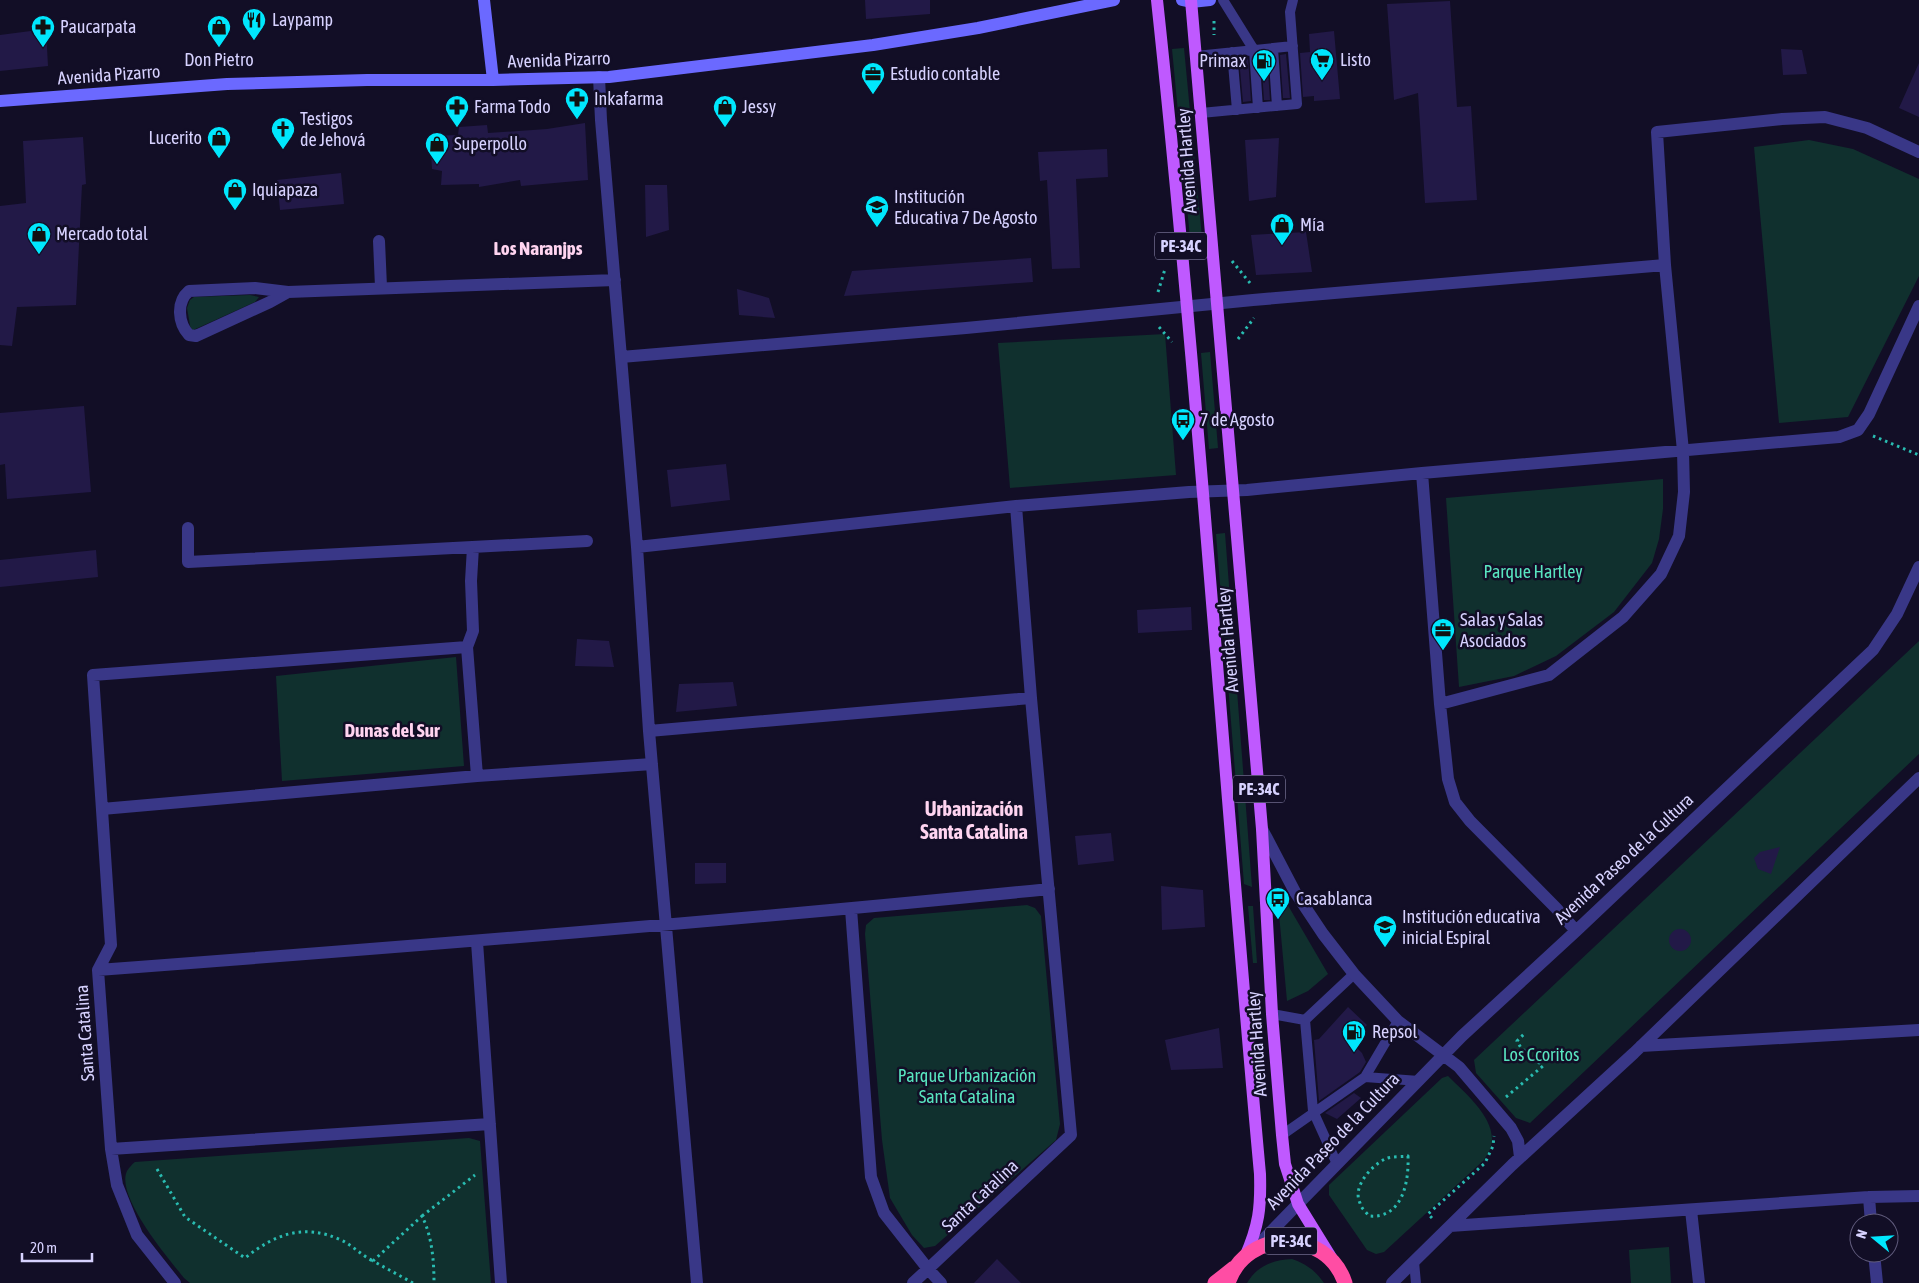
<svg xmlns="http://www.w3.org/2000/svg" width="1919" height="1283" font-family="'Asap Condensed',sans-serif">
  <rect width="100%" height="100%" fill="#120e26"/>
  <!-- green -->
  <path fill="#10302e" d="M 1184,48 L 1203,248 L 1191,249 L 1172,49 Z
    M 1809,140 L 1853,149 L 1919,179 L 1919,276 L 1848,417 L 1779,423 L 1754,147 Z
    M 250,295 L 259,297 L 255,302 L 191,331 L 187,308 L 190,300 L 194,297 Z
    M 1165,334 L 1176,475 L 1010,488 L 998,343 Z
    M 1210,352 L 1218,448 L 1209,449 L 1201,353 Z
    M 1663,479 L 1663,509 L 1659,539 L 1652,563 L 1614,612 L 1556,656 L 1514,676 L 1459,687 L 1446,498 Z
    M 1225,533 L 1252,887 L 1244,884 L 1216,534 Z
    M 1919,641 L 1919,754 L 1530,1123 L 1516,1118 L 1476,1073 L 1474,1060 Z
    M 456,657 L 464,766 L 282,781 L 276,676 Z
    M 1286,902 L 1328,974 L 1308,991 L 1287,1001 L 1278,903 Z
    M 1027,905 L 1035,908 L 1041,916 L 1060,1124 L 1056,1140 L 935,1246 L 924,1248 L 912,1235 L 890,1198 L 882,1140 L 865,934 L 866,925 L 874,918 Z
    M 1248,906 L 1253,906 L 1257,963 L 1253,963 Z
    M 1448,1076 C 1465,1093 1498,1120 1491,1146 C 1490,1151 1486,1156 1484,1160 L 1384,1252 L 1376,1254 L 1367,1250 L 1329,1195 L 1329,1185 L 1442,1078 Z
    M 469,1138 L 480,1141 L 491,1283 L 190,1283 L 184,1278 C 169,1259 115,1196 127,1171 C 129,1168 132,1164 135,1162 Z
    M 1669,1247 L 1671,1283 L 1631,1283 L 1629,1250 Z
    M 1292,1259 C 1306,1264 1315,1270 1324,1283 L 1247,1283 C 1257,1266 1272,1260 1292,1259 Z"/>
  <!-- building -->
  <path fill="#221947" d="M 865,0 L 930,0 L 930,14 L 866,19 Z
    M 1450,1 L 1457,107 L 1471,106 L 1477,200 L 1425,203 L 1418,93 L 1394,100 L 1387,4 Z
    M 46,29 L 48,66 L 0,71 L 0,35 Z
    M 1334,31 L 1340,99 L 1314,101 L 1314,96 L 1303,97 L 1300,53 L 1310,52 L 1309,34 Z
    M 1781,49 L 1802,50 L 1807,74 L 1783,75 Z
    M 1286,54 L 1290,98 L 1283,98 L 1280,55 Z
    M 1261,56 L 1267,56 L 1270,100 L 1264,100 Z
    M 1248,58 L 1251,101 L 1243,102 L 1239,59 Z
    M 1919,63 L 1919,117 L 1899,108 Z
    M 585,123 L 588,180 L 521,186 L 520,180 L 479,187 L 479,184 L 441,185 L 442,171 L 432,169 L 430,136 L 458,135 L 459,127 L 487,125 L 488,133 L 547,129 Z
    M 83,137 L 86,184 L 82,185 L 76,305 L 17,307 L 12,346 L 0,345 L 0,206 L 26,203 L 23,141 Z
    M 1279,138 L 1276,197 L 1249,201 L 1245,140 Z
    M 1107,149 L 1108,177 L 1076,179 L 1080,268 L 1052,269 L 1047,180 L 1040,181 L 1038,152 Z
    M 341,173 L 344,204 L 280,210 L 277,180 Z
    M 645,185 L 667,185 L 669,230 L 646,237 Z
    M 1306,232 L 1312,272 L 1256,275 L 1251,235 Z
    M 1031,258 L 1033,282 L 844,296 L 852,271 Z
    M 737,289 L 769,298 L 775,318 L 739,315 Z
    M 84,406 L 91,492 L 7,499 L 5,464 L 0,465 L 0,413 Z
    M 726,464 L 730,500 L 671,507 L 667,470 Z
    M 96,550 L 98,577 L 0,587 L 0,560 Z
    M 1191,607 L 1192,630 L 1138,633 L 1137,610 Z
    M 577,639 L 609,641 L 614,667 L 575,666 Z
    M 733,682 L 737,706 L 676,712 L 679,684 Z
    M 1111,833 L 1114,861 L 1078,865 L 1075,836 Z
    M 1780,847 L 1771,874 L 1758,869 L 1754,858 L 1760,852 Z
    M 695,863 L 726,863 L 726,883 L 695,884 Z
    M 1161,886 L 1203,890 L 1205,927 L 1162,930 Z
    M1669 940a11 11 0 1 1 22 0a11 11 0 1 1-22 0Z
    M 1348,1007 L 1367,1025 L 1351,1042 L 1362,1053 L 1366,1062 L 1360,1072 L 1319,1101 L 1314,1040 L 1319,1039 Z
    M 1219,1028 L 1223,1068 L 1171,1070 L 1165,1040 Z
    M 1354,1093 L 1361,1098 L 1337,1119 L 1325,1113 Z
    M 997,1259 L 1021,1283 L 974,1283 Z"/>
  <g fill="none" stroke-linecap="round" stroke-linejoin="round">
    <!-- path -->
    <path stroke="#29bcb1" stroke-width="3" stroke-dasharray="2.5 4" stroke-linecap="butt" d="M 1214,21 L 1214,35
      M 1232,261 L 1250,283
      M 1158,292 L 1165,269
      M 1159,327 L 1172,342
      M 1238,339 L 1254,318
      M 1873,436 L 1919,455
      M 1506,1097 L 1543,1066 L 1521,1048 L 1517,1041 L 1526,1032
      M 1408,1156 C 1409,1181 1403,1219 1369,1216 C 1366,1212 1361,1208 1360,1203 C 1352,1187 1371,1166 1385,1159 C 1391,1156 1401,1157 1408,1156 Z
      M 157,1169 L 185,1217 L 245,1258 C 275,1234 304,1223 341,1240 C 352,1245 361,1255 373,1261
      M 422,1216 L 475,1175
      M 1432,1218 L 1428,1214 L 1485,1163 L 1493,1146 L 1494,1136
      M 413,1283 L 373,1261 L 422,1216 C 432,1236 434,1261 434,1283"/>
    <!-- lane -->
    <path stroke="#393787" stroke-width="10" d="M 1223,0 L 1254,50 L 1258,108
      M 1273,48 L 1277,106
      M 1232,52 L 1237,110
      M 1196,56 L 1293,46
      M 1201,113 L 1297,104 L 1290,12 L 1293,0
      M 1272,1014 L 1305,1020 L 1313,1111 L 1337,1164
      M 1305,1020 L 1354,974
      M 1365,1077 L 1419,1081
      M 1282,1135 L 1365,1077 L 1398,1021
      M 1414,1262 L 1416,1283"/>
    <!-- street -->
    <path stroke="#393787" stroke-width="12" d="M 599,77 L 601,120 L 637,547 L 649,731 L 697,1283
      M 379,241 L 381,287
      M 288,292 L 270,302 L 196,336 L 189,335 C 178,323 176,302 189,291 L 255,288 L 288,292 L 615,280
      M 621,357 L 966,328 L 1253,300 L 1665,265
      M 1422,473 L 1440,704 L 1448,779 L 1455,802 L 1470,821 L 1556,908 L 1576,931
      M 188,528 L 188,562 L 587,541
      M 473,547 L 471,581 L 473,631 L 467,647 L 477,776
      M 637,547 L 1016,506 L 1189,492 L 1247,490 L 1422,473 L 1839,437 L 1858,430 L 1869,414 L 1919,306
      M 1440,704 L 1549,675 L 1623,617 L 1661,574 L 1679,536 L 1684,492 L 1683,451 L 1665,265 L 1657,132 L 1782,119 L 1825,117 L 1867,128 L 1919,152
      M 649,731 L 1031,698
      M 102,809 L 477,776 L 652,764
      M 1262,829 L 1295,892 L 1323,934 L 1354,974 L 1398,1021 L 1459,1067 L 1511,1128 L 1518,1141 L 1520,1157
      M 851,909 L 871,1177 L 884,1213 L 928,1269 L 941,1283
      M 477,942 L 501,1283
      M 98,970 C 416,946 733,921 1049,889
      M 1641,1046 L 1919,1030
      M 111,1149 L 490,1124
      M 1869,1197 L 1871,1223
      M 1691,1210 L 1699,1283
      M 1450,1226 L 1869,1197 L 1919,1196
      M 1254,1249 L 1462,1036 L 1576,931 L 1873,650 L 1897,614 L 1919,567
      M 1874,1253 L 1877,1283
      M 175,1283 L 137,1235 L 117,1185 L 111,1149 L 98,970 L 111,945 L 93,675 L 467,647
      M 913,1283 L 1071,1135 L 1031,698 L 1016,506
      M 1392,1283 L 1512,1165 L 1634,1053 L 1919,778"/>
    <!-- secondary -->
    <path stroke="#6b69ff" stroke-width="12" d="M 484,0 L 493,80
      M 1182,0 L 1191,2 L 1210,0
      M 0,101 L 227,84 L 367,80 L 493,80 L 609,77 L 873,45 L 978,28 L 1114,0"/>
    <!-- primary -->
    <path stroke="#bf59ff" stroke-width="12" d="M 1157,0 C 1199,391 1224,783 1260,1174 C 1261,1208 1259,1225 1245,1257
      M 1191,0 L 1262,829 L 1272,1014 L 1282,1135 L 1285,1164 L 1298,1204 L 1332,1259"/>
    <!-- highway -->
    <path stroke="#ff4da4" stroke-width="15" d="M 1215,1283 L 1234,1268
      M 1228,1283 C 1246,1228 1327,1228 1345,1283"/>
  </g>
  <!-- icons -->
  <defs>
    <g id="restaurant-pin" transform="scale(1.25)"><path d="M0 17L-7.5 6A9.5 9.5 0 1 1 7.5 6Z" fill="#00e7fd" stroke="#120e26"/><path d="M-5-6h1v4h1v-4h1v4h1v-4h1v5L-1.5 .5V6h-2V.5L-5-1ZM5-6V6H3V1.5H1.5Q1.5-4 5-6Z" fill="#111"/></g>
    <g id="pharmacy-pin" transform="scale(1.25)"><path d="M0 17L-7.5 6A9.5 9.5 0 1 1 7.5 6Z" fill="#00e7fd" stroke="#120e26"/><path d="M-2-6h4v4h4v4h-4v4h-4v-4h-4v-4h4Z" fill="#111"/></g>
    <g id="shop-pin" transform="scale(1.25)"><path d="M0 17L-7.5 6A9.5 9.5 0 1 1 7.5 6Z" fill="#00e7fd" stroke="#120e26"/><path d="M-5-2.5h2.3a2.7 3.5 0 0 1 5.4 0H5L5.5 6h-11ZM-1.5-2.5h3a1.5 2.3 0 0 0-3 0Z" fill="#111"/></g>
    <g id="supermarket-pin" transform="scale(1.25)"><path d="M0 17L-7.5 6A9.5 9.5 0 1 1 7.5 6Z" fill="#00e7fd" stroke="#120e26"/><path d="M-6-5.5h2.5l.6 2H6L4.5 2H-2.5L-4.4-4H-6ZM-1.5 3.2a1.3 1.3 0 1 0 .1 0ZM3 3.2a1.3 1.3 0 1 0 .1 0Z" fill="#111"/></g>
    <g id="fuel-pin" transform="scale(1.25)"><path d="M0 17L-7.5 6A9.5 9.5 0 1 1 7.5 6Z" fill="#00e7fd" stroke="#120e26"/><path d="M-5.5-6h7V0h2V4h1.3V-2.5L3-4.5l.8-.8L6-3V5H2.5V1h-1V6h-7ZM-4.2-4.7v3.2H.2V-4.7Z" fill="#111"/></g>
    <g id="office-pin" transform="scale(1.25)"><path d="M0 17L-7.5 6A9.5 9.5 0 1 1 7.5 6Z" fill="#00e7fd" stroke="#120e26"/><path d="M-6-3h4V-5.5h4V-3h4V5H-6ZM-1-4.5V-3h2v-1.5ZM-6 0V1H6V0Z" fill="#111"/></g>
    <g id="church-pin" transform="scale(1.25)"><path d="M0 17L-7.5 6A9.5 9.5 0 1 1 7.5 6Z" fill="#00e7fd" stroke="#120e26"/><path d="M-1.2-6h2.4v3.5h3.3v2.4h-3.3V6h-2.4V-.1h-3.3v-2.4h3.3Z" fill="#111"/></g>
    <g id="school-pin" transform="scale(1.25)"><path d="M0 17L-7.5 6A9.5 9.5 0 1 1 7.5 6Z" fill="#00e7fd" stroke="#120e26"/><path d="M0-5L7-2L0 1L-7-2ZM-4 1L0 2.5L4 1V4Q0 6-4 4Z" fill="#111"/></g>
    <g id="bus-pin" transform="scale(1.25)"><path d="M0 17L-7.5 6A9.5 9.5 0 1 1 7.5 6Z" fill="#00e7fd" stroke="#120e26"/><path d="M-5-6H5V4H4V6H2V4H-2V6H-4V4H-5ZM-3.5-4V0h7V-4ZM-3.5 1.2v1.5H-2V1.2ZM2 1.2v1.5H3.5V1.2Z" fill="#111"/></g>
  </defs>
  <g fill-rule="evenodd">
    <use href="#restaurant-pin" x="254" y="20"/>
    <use href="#pharmacy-pin" x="43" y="27"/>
    <use href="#shop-pin" x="219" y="27"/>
    <use href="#supermarket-pin" x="1322" y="60"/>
    <use href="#fuel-pin" x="1264" y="61"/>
    <use href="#office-pin" x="873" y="74"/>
    <use href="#pharmacy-pin" x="577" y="99"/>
    <use href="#pharmacy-pin" x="457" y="107"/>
    <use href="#shop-pin" x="725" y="107"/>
    <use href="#church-pin" x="283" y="129"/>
    <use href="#shop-pin" x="219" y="138"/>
    <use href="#shop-pin" x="437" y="144"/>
    <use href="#shop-pin" x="235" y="190"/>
    <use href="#school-pin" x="877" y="207"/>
    <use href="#shop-pin" x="1282" y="225"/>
    <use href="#shop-pin" x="39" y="234"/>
    <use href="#bus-pin" x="1183" y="420"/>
    <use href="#office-pin" x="1443" y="630"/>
    <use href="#bus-pin" x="1278" y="899"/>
    <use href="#school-pin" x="1385" y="927"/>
    <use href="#fuel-pin" x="1354" y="1032"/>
  </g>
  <g text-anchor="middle" stroke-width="5" stroke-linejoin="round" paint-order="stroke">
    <!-- shield labels -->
    <g fill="#120e26" stroke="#9c97be" stroke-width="1">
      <rect x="1155" y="232.5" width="52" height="27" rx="4"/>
      <rect x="1233" y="775.5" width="52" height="27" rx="4"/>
      <rect x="1265" y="1227.5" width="52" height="27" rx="4"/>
    </g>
    <g font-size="16" font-weight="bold" fill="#d7d2ff">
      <text x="1181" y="252">PE-34C</text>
      <text x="1259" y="795">PE-34C</text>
      <text x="1291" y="1247">PE-34C</text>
    </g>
    <!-- poi labels -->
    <g font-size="18" fill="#d7d2ff" stroke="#120e26" text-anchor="start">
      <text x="272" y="26">Laypamp</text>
      <text x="60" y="33">Paucarpata</text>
      <text x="219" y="66" text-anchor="middle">Don Pietro</text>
      <text x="1340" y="66">Listo</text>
      <text x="1246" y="67" text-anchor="end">Primax</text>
      <text x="890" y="80">Estudio contable</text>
      <text x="594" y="105">Inkafarma</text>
      <text x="474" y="113">Farma Todo</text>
      <text x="742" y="113">Jessy</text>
      <text x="300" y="125">Testigos<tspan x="300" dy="21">de Jehová</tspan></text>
      <text x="202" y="144" text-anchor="end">Lucerito</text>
      <text x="454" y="150">Superpollo</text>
      <text x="252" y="196">Iquiapaza</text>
      <text x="894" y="203">Institución<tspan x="894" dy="21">Educativa 7 De Agosto</tspan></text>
      <text x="1300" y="231">Mía</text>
      <text x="56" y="240">Mercado total</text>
      <text x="1200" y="426">7 de Agosto</text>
      <text x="1460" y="626">Salas y Salas<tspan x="1460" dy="21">Asociados</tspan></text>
      <text x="1296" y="905">Casablanca</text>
      <text x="1402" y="923">Institución educativa<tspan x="1402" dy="21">inicial Espiral</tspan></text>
      <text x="1372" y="1038">Repsol</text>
    </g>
    <!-- street labels -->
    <g font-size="18" fill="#d7d2ff" stroke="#120e26">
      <text transform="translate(559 60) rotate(-2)" y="6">Avenida Pizarro</text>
      <text transform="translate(109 75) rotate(-4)" y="6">Avenida Pizarro</text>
      <text transform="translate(1187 161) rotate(-94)" y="6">Avenida Hartley</text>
      <text transform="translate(1228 640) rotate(-95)" y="6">Avenida Hartley</text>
      <text transform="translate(1624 859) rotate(-43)" y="6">Avenida Paseo de la Cultura</text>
      <text transform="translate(85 1033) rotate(-94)" y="6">Santa Catalina</text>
      <text transform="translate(1257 1044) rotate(-94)" y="6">Avenida Hartley</text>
      <text transform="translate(1333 1141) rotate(-46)" y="6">Avenida Paseo de la Cultura</text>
      <text transform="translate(980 1196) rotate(-43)" y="6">Santa Catalina</text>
    </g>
    <!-- park labels -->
    <g font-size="18" fill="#59e5c0" stroke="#120e26">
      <text x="1533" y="578">Parque Hartley</text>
      <text x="1541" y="1061">Los Ccoritos</text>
      <text x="967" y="1082">Parque Urbanización<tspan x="967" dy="21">Santa Catalina</tspan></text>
    </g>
    <!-- neighbourhood labels -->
    <g font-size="19" font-weight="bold" fill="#ffd4f0" stroke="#120e26">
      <text x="538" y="255">Los Naranjps</text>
      <text x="392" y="737">Dunas del Sur</text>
    </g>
    <!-- quarter labels -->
    <g font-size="20" font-weight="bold" fill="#ffd4f0" stroke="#120e26">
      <text x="974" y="816">Urbanización<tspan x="974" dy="23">Santa Catalina</tspan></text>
    </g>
  </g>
  <!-- north arrow -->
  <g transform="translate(1874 1238) rotate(288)"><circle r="24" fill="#120e26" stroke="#615c7d"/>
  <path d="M0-4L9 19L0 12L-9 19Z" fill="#00e7fd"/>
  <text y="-8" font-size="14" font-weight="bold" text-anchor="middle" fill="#d7d2ff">N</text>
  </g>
  <!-- scale -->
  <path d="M22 1253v8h70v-8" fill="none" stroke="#d7d2ff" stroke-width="2.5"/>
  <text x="30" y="1253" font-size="15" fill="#d7d2ff" stroke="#120e26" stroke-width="4" paint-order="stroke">20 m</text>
</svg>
